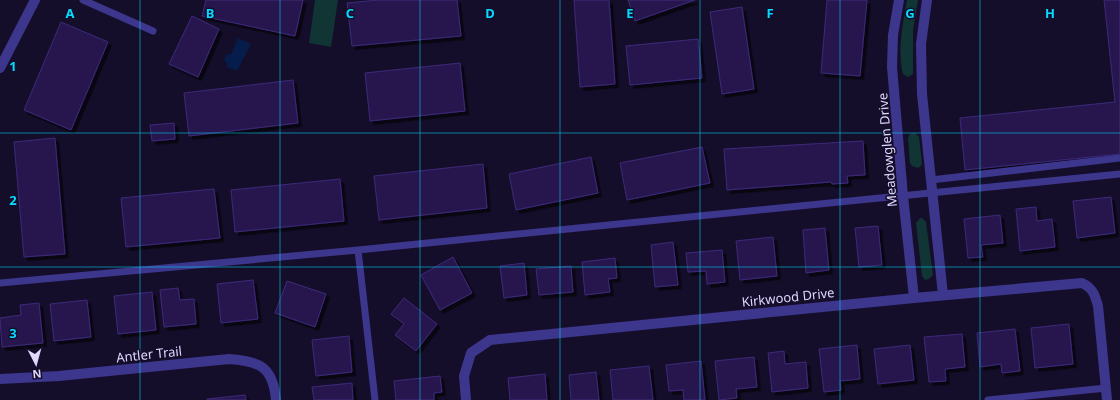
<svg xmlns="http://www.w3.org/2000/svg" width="1120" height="400" font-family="'Noto Sans',sans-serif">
  <defs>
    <filter id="shadow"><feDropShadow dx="3.5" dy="3.5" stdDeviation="0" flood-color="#0009"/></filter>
  </defs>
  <rect width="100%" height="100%" fill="#150e2a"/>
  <!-- green -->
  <path fill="#113435" d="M 315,0 L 338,0 L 331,47 L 309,43 Z
    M 907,0 L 918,0 L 913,30 L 913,74 L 908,77 L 903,74 C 897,51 903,23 907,0 Z
    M 915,133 L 919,137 L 922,163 L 921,166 L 918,168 L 912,166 L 910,163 L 908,138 L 910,134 Z
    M 920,218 L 922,218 L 926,222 L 933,275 L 929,279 L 925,280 L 922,276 L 916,223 Z"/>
  <!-- water -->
  <path fill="#061c4b" d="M 238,38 L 251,44 L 237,71 L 227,67 L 227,63 L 224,60 L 227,54 L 231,54 Z"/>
  <!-- building -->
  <path fill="#26194d" stroke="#3d297a" filter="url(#shadow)" d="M 206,0 L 303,0 L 295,36 L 202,16 Z
    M 378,0 L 457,0 L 461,36 L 352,46 L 347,3 Z
    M 574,0 L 609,0 L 615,84 L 580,87 Z
    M 628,0 L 695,0 L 635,21 Z
    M 827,0 L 867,0 L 860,76 L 821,73 Z
    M 1104,0 L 1120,0 L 1120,154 L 965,170 L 960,118 L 1115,102 Z
    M 742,7 L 754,89 L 722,94 L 710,12 Z
    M 192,16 L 219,29 L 198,77 L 169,64 Z
    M 61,22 L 108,42 L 71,130 L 24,110 Z
    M 698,39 L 702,78 L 630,85 L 626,46 Z
    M 460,63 L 465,111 L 370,121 L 365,73 Z
    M 293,80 L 298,123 L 189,136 L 184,93 Z
    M 174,123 L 175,139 L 152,141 L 150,125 Z
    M 55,138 L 65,254 L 24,257 L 14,142 Z
    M 863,141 L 865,175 L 847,176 L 848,183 L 832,184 L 831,182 L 727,190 L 724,149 Z
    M 702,147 L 710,183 L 627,200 L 620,163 Z
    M 591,157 L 598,193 L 516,210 L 509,174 Z
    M 483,164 L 487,208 L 379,220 L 374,176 Z
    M 340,179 L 344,221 L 235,232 L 231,190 Z
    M 214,189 L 220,238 L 126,247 L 121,198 Z
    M 1111,197 L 1115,233 L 1077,238 L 1073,201 Z
    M 1036,207 L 1037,221 L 1052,219 L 1055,247 L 1020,251 L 1016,209 Z
    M 1000,215 L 1003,243 L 981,245 L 983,257 L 968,258 L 964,219 Z
    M 878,226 L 882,265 L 859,267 L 855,228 Z
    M 825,228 L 829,270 L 806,273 L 803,230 Z
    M 773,237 L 777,276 L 740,280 L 736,241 Z
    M 673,242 L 678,285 L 655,287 L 651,245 Z
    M 722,250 L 725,282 L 707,284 L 706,271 L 688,272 L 686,253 Z
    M 453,257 L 472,293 L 440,310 L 421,275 Z
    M 615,258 L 617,278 L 608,279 L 610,292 L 585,295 L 582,262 Z
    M 524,263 L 527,295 L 504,298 L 500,266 Z
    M 571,266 L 573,292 L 539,295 L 536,269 Z
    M 253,280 L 258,319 L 221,323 L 217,284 Z
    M 287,281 L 326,294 L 315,327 L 275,313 Z
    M 178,288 L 180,300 L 194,299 L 196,324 L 164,327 L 160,290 Z
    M 152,292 L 156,330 L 118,334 L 114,296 Z
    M 404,298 L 437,324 L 416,351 L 395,335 L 404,324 L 391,314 Z
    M 87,300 L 91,337 L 54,341 L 50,304 Z
    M 39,303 L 43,343 L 2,347 L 0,318 L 21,315 L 20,305 Z
    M 1069,324 L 1073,364 L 1035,368 L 1031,328 Z
    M 1015,329 L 1020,371 L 1002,373 L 1001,364 L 980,367 L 977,333 Z
    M 962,334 L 965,367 L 945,369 L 946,381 L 929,382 L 924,337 Z
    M 349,336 L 352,372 L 316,376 L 312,340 Z
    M 857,345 L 860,379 L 840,381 L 841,390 L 824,392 L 819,349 Z
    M 910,345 L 914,380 L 878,384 L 874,349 Z
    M 784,351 L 785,364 L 806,362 L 808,388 L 772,392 L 768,353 Z
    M 754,357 L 757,387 L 736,389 L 737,398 L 719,400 L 715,361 Z
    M 701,361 L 705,400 L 684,400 L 683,390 L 669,391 L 666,365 Z
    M 649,366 L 653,400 L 613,400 L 610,370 Z
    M 596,372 L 599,400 L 571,400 L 569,375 Z
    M 545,374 L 547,400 L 510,400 L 508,378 Z
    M 440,376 L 442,392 L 434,393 L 434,400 L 396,400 L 394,381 Z
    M 352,383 L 353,400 L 314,400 L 312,387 Z
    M 245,395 L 246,400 L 207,400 L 207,399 Z"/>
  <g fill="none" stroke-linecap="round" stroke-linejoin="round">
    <!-- service -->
    <path stroke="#3d368d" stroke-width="7" d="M 83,0 L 153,31
      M 931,180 L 1120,158
      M 358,250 L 375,400
      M 0,283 L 358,250 L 1120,174
      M 988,400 L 1106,388"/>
    <!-- minor -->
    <path stroke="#3d368d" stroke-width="10" d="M 899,0 L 893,35 L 892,67 L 903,196 L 914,298
      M 927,0 L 921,44 L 922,94 L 943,295
      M 0,68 L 35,0
      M 0,379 L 59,376 L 229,359 C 260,361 273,367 276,400
      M 466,400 L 464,376 L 471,353 L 490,340 L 914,298 L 1082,283 C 1093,288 1095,295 1098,306 L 1107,400"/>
  </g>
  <!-- grid -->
  <path fill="none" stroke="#04d9ff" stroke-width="1" stroke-opacity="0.55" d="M 140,0 L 140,400M 280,0 L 280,400M 420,0 L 420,400M 560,0 L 560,400M 700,0 L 700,400M 840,0 L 840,400M 980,0 L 980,400M 0,133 L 1120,133M 0,267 L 1120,267"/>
  <g text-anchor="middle" stroke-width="3" stroke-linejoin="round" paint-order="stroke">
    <!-- street labels -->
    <g font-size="13" fill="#ded8ff" stroke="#150e2a">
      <text transform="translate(887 150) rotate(-95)" y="5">Meadowglen Drive</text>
      <text transform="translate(788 297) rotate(-6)" y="5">Kirkwood Drive</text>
      <text transform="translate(149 354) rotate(-6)" y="5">Antler Trail</text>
    </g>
  </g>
  <g font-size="13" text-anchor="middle" font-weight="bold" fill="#04d9ff" stroke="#150e2a" stroke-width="3" stroke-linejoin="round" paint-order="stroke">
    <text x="70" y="18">A</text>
    <text x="210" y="18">B</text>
    <text x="350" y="18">C</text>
    <text x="490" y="18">D</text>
    <text x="630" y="18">E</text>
    <text x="770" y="18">F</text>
    <text x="910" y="18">G</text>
    <text x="1050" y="18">H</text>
    <text x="13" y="71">1</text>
    <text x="13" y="205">2</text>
    <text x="13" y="338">3</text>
  </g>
  <!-- north arrow -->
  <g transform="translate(36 364) rotate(174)" stroke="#150e2a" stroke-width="3" paint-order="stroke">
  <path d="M0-3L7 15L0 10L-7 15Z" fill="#ded8ff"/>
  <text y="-6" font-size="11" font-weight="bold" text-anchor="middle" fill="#ded8ff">N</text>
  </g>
</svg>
